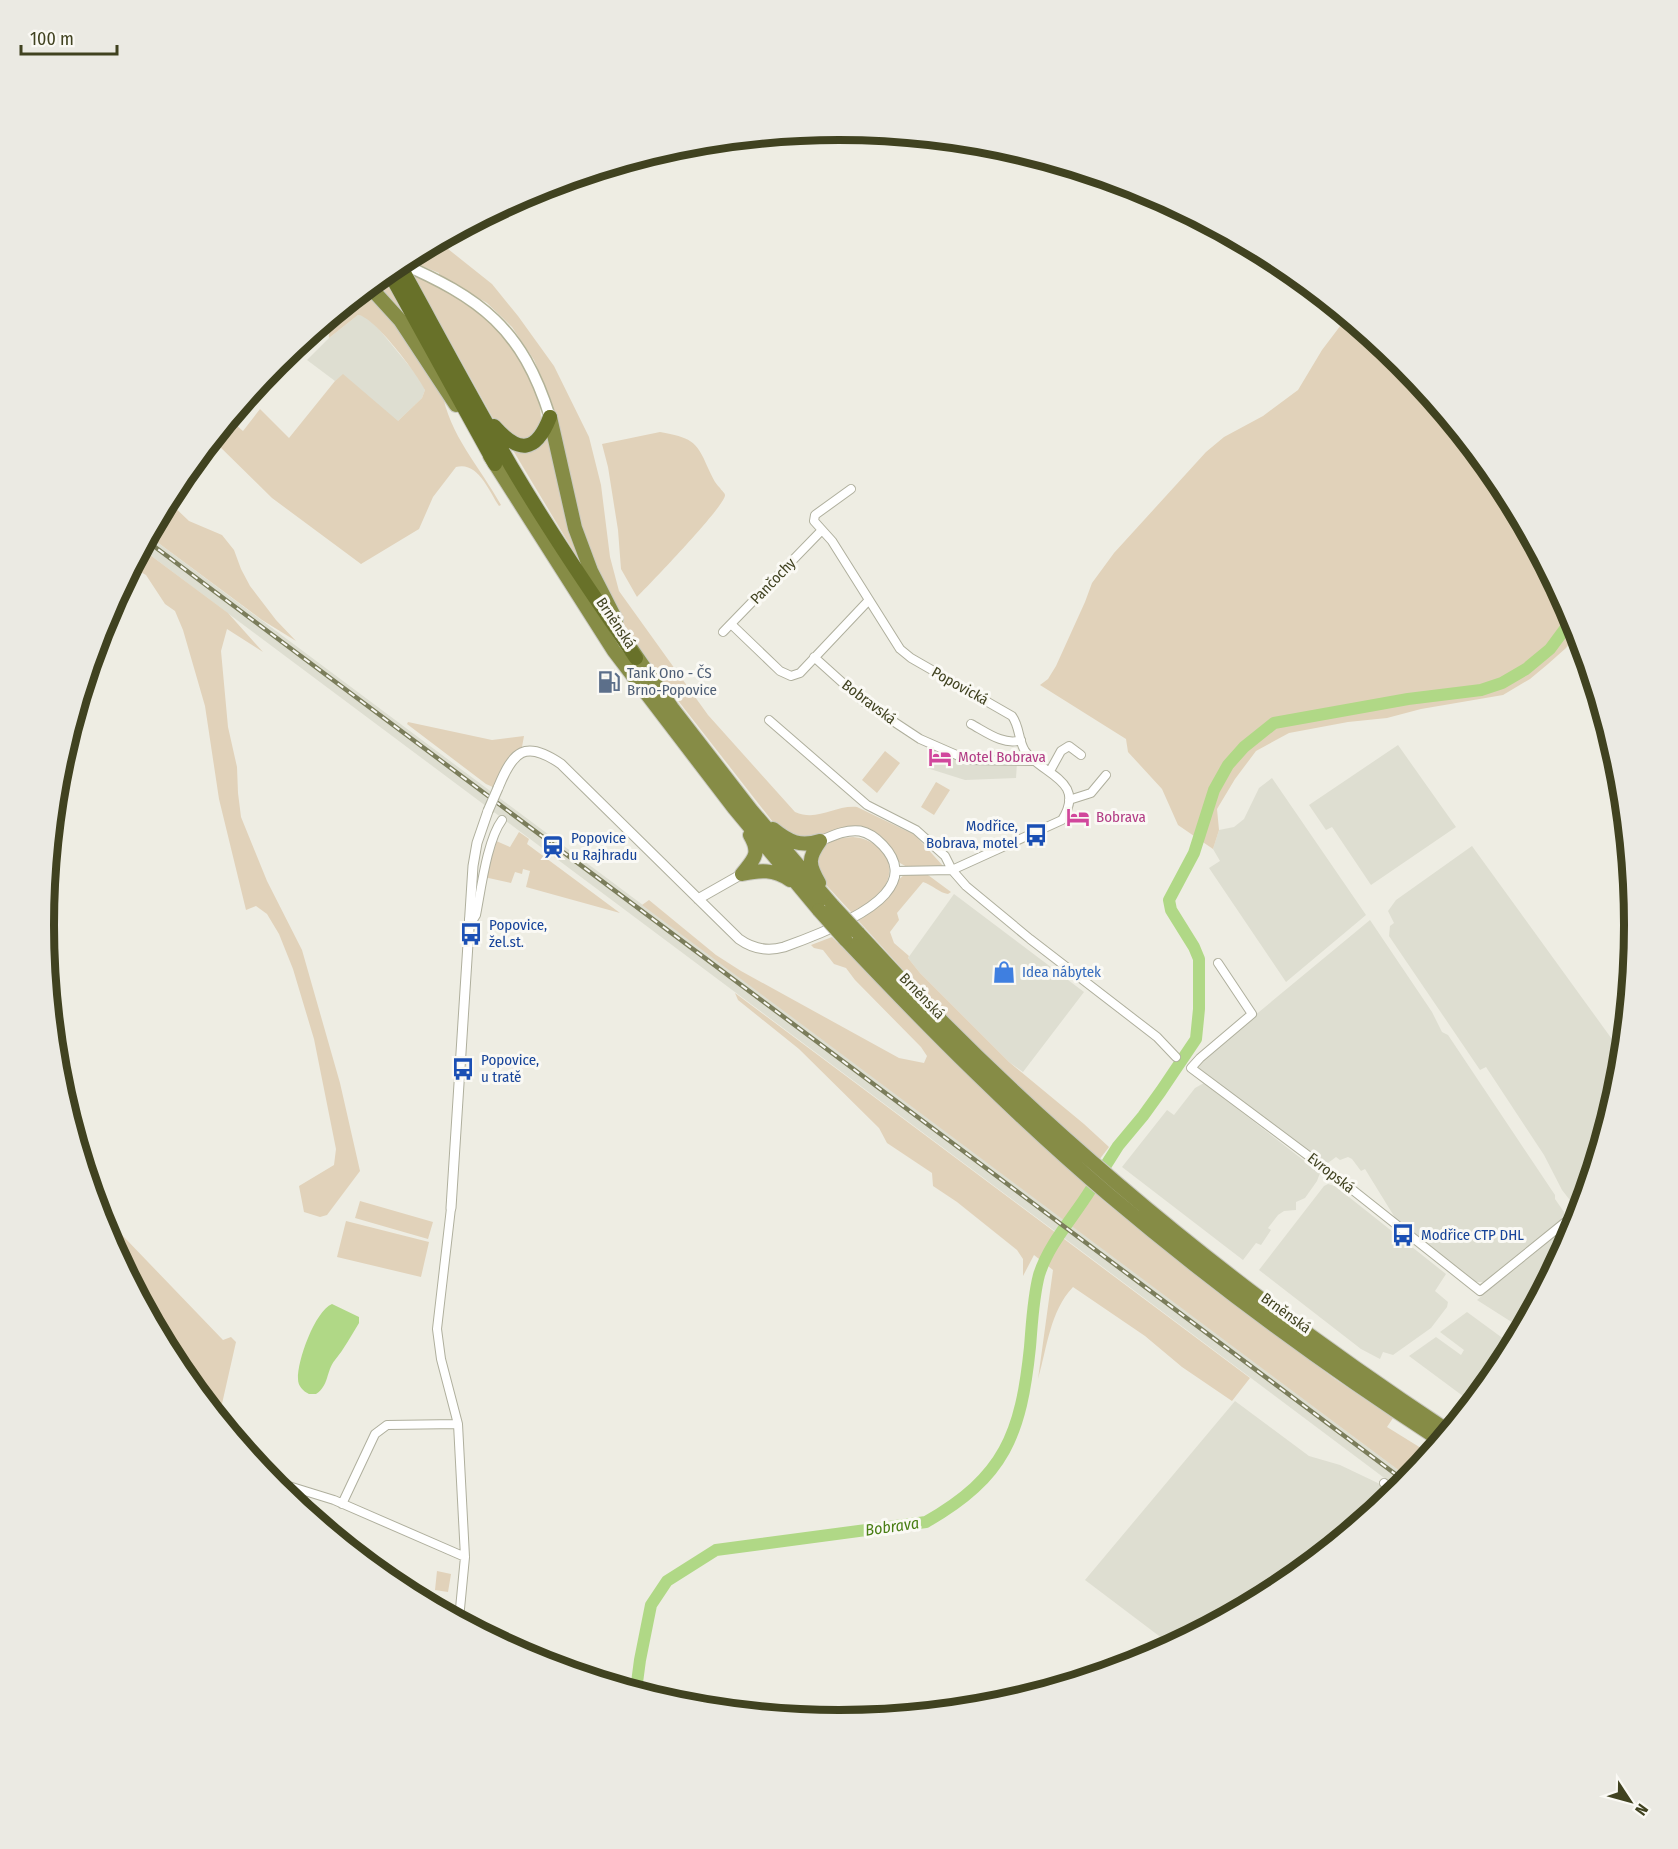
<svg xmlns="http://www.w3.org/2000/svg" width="1678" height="1849" font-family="'Fira Sans Condensed',sans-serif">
  <rect width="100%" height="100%" fill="#eeede3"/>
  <!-- built -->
  <path fill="#deded1" d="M 358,315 L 365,316 L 378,328 L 420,379 L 425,390 L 422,398 L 397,422 L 343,375 L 335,381 L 307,360 L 329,338 Z
    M 149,536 L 1178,1305 L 1409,1478 L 1399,1489 L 1068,1241 L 142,549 Z
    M 1398,745 L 1456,827 L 1371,885 L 1332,827 L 1326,830 L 1309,805 Z
    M 935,749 L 945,753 L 1017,763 L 1016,778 L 965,780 L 927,768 Z
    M 1272,778 L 1366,915 L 1286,982 L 1209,868 L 1220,861 L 1213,849 L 1219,830 L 1234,827 L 1244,819 L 1259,788 Z
    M 1472,846 L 1622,1053 L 1619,1080 L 1581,1204 L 1573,1204 L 1562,1190 L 1544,1155 L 1486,1067 L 1480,1070 L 1389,936 L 1390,926 L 1394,923 L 1388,911 L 1396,900 Z
    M 954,894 L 1084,992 L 1023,1072 L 1009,1062 L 920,973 L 908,958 Z
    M 1370,920 L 1432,1012 L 1442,1032 L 1448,1035 L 1555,1195 L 1555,1199 L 1564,1212 L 1564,1215 L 1557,1225 L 1487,1282 L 1475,1282 L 1397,1221 L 1365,1169 L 1361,1171 L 1352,1159 L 1348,1157 L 1340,1160 L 1336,1157 L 1328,1163 L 1323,1163 L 1195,1065 Z
    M 1204,1083 L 1320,1173 L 1317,1181 L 1305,1198 L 1296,1202 L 1296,1210 L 1284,1211 L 1278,1215 L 1268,1228 L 1271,1230 L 1261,1245 L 1256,1243 L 1243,1260 L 1122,1167 L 1167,1110 L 1174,1115 L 1195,1088 Z
    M 1328,1184 L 1335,1186 L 1446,1274 L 1435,1291 L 1448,1302 L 1447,1307 L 1431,1328 L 1393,1355 L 1383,1352 L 1380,1359 L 1361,1349 L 1259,1270 L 1324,1186 Z
    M 1577,1218 L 1574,1229 L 1521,1328 L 1477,1300 Z
    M 1467,1312 L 1512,1345 L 1500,1367 L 1471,1402 L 1409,1356 L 1436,1337 L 1461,1355 L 1464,1350 L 1440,1332 Z
    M 1235,1401 L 1309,1456 L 1340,1465 L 1382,1485 L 1390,1497 L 1281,1586 L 1171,1645 L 1085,1580 Z"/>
  <!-- green -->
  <path fill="#e1d2ba" d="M 438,241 L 492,284 L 518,316 L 554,366 L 589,437 L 601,485 L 610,557 L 619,591 L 708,715 L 795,812 C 818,822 834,805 857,807 L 915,835 L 944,867 L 907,867 L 900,863 L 873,833 L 822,835 L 803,841 L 776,826 L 658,675 L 615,611 L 586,550 L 563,461 L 551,400 L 534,360 L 512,327 L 487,303 L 439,275 L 439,273 L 405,259 Z
    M 384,274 L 411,324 L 372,284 Z
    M 413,275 C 463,296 500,320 526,369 C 536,388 542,405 541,427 L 525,442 L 499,429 Z
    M 368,298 L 376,299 L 382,303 L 442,391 C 449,435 480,467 501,505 L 499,506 C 489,491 478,461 456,467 L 433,497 L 419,529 L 361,564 L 272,498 L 213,440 L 229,419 L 243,431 L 260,409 L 289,438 L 335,381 L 343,374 L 398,421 L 422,398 L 425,390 C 418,375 374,316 358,315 L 329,338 C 326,323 355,303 368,298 Z
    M 1347,317 L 1402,362 L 1501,483 L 1574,620 L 1578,632 L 1566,648 L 1548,664 L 1530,679 L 1503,695 L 1421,709 L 1387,718 L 1348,722 L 1289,733 L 1256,751 L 1235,779 L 1217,809 L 1219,830 L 1213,849 L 1178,825 L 1162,789 L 1128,752 L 1126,739 L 1040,685 L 1048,679 L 1056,666 L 1085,602 L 1092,583 L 1114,553 L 1206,452 L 1224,437 L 1263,416 L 1298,390 L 1322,350 Z
    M 550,427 L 580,552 L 577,557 L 511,447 Z
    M 660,432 C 690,438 696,439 708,468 C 712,476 714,482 720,488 C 721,490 725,493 725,495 C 726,505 649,585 637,597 L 621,569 L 618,530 L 608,467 L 602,444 Z
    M 168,501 L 189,521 L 222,535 L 234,550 L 241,569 L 250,586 L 276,620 L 296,641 L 262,620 L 149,536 Z
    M 142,549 L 228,613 L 263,652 L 227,629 L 221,651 L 228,727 L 237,767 L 238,793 L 241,817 L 267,881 L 302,950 L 340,1083 L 360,1171 L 327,1215 L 320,1217 L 304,1212 L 299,1186 L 334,1165 L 336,1149 L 314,1039 L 293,969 L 279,934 L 267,914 L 256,906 L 246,910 L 219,799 L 205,706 L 183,630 L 175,611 L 165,604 L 146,575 L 132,567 Z
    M 408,722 L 492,740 L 524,736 L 522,747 L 508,760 L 495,788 L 486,784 L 407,724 Z
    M 885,751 L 900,763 L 877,793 L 862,780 Z
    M 936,782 L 950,790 L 934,815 L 921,807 Z
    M 519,832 L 529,839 L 527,844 L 620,913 L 526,887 L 530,871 L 523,869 L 522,874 L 515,872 L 511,883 L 484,877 L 494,840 L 510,847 Z
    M 853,837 C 878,839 899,860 885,886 C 877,899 865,907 852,913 L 817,875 L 815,854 C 825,841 837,838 853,837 Z
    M 905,874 L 928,875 L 951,892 L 948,894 C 940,893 932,885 923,882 L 897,913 L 899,920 L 890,932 L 894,943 L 909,956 L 908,958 L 920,973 L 1009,1062 L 1084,1124 L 1109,1147 L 1099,1160 L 1007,1077 L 932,1002 L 856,918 Z
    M 649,900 L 716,955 L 741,971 L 899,1058 L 924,1063 L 927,1056 L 921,1047 L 855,980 L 846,968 L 834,964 L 823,950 L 814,948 L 811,945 L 832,937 L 952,1058 L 1104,1201 L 1217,1292 L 1335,1379 L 1393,1418 L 1387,1427 L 1429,1453 L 1409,1478 L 642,905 Z
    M 735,993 L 1250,1378 L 1232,1401 L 1182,1367 L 1145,1336 L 1073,1287 C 1050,1311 1047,1348 1038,1379 L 1053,1270 L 1034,1255 L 1023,1276 L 1023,1259 L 1017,1250 L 957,1202 L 933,1186 L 932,1173 L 887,1143 L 879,1128 L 799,1049 L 738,1000 Z
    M 360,1201 L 433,1222 L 428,1239 L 355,1218 Z
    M 98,1210 L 223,1340 L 231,1337 L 236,1342 L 219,1417 L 177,1366 L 104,1229 Z
    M 346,1221 L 429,1242 L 421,1277 L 337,1257 Z
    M 437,1571 L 451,1574 L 448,1592 L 435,1590 Z"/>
  <!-- water -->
  <path fill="#b0d886" d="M 332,1304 L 359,1317 L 359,1323 C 351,1336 344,1349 335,1360 C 326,1371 329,1386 316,1394 L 309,1394 C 303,1391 298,1386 298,1379 C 297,1361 315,1311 332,1304 Z"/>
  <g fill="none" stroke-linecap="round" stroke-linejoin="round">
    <!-- river -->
    <path stroke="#b0d886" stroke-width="12" d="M 1106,1165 L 1118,1146 L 1143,1116 L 1161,1091 L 1196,1039 L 1199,1009 L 1199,959 L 1194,947 L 1171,910 L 1169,900 L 1194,853 L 1214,790 L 1228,765 L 1244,747 L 1274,723 L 1408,699 L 1481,690 L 1502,683 L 1526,669 L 1550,649 L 1573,618
      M 636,1690 L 640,1660 L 651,1605 L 667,1581 L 716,1550 L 926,1522 C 1005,1477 1021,1434 1030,1347 C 1032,1323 1033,1298 1039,1275 C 1049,1243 1074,1217 1091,1189"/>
    <!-- minor casing -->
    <g stroke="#afaf9d" stroke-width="10">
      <path id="minor" d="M 851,489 L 815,515 L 814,521 L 832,541 L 900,649 L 911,658 L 1012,716 C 1020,727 1018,740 1025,751 C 1042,775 1087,780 1062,820 L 952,870 L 896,871
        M 731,624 L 780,671 L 791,676 L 800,673 L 869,600
        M 723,632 L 822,530
        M 814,657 L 864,702 L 920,739 L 968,760 L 1033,761
        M 769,720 L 867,805 L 916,830 L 945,856 L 952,870 L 966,886 L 1030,939 L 1157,1037 L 1176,1057
        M 971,724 C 986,732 1004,746 1021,740
        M 1050,771 L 1061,751 L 1069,746 L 1081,755
        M 1069,800 L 1091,793 L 1106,775
        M 469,920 L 473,920 L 476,915 C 481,890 487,840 502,820
        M 1218,963 L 1252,1014 L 1200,1058 L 1191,1068 L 1330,1172 L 1480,1291 L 1579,1211
        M 451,1208 L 437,1329 L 441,1359 L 458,1424 L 465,1557 L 459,1619
        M 279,1483 L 334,1500 L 465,1557
        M 1384,1483 L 1395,1493
        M 342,1504 L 375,1434 L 387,1425 L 458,1424"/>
    </g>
    <!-- tertiary casing -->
    <g stroke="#afaf9d" stroke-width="11">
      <path id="tertiary" d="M 498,788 C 513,751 525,739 561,764 L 739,939 C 753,949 767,952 784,947 C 812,937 866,916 885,894 C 891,887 896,878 895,869 C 894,853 875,834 860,831 C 846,829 832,836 820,841
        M 698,899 L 742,874
        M 451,1208 L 473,866 L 477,843 L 488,811"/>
    </g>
    <!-- secondary casing -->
    <g stroke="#b2b297" stroke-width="13">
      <path id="secondary" d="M 398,262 C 481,298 522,328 550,417"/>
    </g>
    <!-- trunk casing -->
    <g stroke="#cacac1" stroke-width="16">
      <path id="trunk" d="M 369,286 L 400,320 L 456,405
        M 550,417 L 575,528 L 591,571 L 616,620
        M 490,456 L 614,651 L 734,808 L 819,910
        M 630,647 L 672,708 L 751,810 L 832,905
        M 773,829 C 789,842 800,847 820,841
        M 742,874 C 754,859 761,854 750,835
        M 742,874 C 760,870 774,869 790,880
        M 819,883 C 808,864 808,858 820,841
        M 858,933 C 1032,1125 1231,1288 1448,1431
        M 845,939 C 929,1028 1015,1115 1109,1195 C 1213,1283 1324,1365 1440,1440"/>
    </g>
    <!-- motorway casing -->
    <g stroke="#cacac1" stroke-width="16">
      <path id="motorway" d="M 398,262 C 436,331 472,399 511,466 C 550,532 593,595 636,658
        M 388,270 L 495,464
        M 494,426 C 519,454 536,453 550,417"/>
    </g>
    <!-- minor -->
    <use href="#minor" stroke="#fff" stroke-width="8"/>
    <!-- tertiary -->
    <use href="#tertiary" stroke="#fff" stroke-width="9"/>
    <!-- secondary -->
    <use href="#secondary" stroke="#fff" stroke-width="10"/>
    <!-- trunk -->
    <use href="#trunk" stroke="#868c46" stroke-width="14"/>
    <!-- motorway -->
    <use href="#motorway" stroke="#687129" stroke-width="14"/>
    <!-- rail casing -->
    <g stroke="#7b7d5b" stroke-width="4.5">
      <path id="rail" d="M 147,541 L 1406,1482"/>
    </g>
    <!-- rail -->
    <use href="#rail" stroke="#faf9f4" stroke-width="2" stroke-dasharray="7" stroke-linecap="butt"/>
    <!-- tertiary-bridge casing -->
    <g stroke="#afaf9d" stroke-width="11" stroke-linecap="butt">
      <path id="tertiary-bridge" d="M 488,811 L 498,788"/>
    </g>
    <!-- trunk-bridge casing -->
    <g stroke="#cacac1" stroke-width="16" stroke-linecap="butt">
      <path id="trunk-bridge" d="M 832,905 L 858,933
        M 819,910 L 845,939"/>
    </g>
    <!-- tertiary-bridge -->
    <use href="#tertiary-bridge" stroke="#fff" stroke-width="9"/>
    <!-- trunk-bridge -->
    <use href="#trunk-bridge" stroke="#868c46" stroke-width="14"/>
  </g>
  <!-- icons -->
  <defs>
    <g id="fuel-bare" transform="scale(1.8)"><path d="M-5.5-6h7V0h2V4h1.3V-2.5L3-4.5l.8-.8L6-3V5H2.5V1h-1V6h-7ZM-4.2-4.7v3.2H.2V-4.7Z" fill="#5c6f8a" stroke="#faf9f4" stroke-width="2.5" paint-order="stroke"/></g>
    <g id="hotel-bare" transform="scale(1.8)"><path d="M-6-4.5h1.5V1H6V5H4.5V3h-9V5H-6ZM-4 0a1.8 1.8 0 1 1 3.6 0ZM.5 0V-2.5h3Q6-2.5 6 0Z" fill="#d1479c" stroke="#faf9f4" stroke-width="2.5" paint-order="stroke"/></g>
    <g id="bus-bare" transform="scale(1.8)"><path d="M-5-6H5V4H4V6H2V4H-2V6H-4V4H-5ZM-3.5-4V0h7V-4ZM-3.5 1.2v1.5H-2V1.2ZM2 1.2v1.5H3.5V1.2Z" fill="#1a4fb4" stroke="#faf9f4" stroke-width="2.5" paint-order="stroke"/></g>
    <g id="station-bare" transform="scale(1.8)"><path d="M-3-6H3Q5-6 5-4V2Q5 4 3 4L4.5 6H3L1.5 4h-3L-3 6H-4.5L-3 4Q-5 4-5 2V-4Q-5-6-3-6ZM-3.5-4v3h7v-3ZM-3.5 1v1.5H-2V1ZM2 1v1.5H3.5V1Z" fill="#1a4fb4" stroke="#faf9f4" stroke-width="2.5" paint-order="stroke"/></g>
    <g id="shop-bare" transform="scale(1.8)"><path d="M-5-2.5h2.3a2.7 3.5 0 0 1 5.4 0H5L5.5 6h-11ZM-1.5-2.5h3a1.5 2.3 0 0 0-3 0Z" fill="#3f7fe0" stroke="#faf9f4" stroke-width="2.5" paint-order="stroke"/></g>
  </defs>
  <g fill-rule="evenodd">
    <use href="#fuel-bare" x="609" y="682"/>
    <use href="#hotel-bare" x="940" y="757"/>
    <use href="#hotel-bare" x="1078" y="817"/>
    <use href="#bus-bare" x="1036" y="835"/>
    <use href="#station-bare" x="553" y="847"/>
    <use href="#bus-bare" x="471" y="934"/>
    <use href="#shop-bare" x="1004" y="972"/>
    <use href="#bus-bare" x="463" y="1069"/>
    <use href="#bus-bare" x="1403" y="1235"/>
  </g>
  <g text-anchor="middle" stroke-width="6" stroke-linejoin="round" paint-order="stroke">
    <!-- street labels -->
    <g font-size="15" fill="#404220" stroke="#faf9f4">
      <text transform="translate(773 581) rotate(-46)" y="5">Pančochy</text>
      <text transform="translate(616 623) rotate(56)" y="5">Brněnská</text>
      <text transform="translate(960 686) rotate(29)" y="5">Popovická</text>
      <text transform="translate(869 702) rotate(37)" y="5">Bobravská</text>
      <text transform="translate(922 996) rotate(46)" y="5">Brněnská</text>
      <text transform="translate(1331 1173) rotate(38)" y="5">Evropská</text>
      <text transform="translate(1286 1313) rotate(36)" y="5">Brněnská</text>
    </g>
    <!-- service labels -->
    <g font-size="15" fill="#4e5e75" stroke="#faf9f4" text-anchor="start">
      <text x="627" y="678">Tank Ono - ČS<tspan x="627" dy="17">Brno-Popovice</tspan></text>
    </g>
    <!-- hotel labels -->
    <g font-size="15" fill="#b23c85" stroke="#faf9f4" text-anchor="start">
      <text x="958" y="762">Motel Bobrava</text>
      <text x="1096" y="822">Bobrava</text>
    </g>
    <!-- transit labels -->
    <g font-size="15" fill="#164399" stroke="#faf9f4" text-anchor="start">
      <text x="1018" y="831" text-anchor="end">Modřice,<tspan x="1018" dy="17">Bobrava, motel</tspan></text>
      <text x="571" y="843">Popovice<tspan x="571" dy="17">u Rajhradu</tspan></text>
      <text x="489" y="930">Popovice,<tspan x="489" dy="17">žel.st.</tspan></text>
      <text x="481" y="1065">Popovice,<tspan x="481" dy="17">u tratě</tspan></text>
      <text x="1421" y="1240">Modřice CTP DHL</text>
    </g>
    <!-- shop labels -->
    <g font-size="15" fill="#366cbe" stroke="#faf9f4" text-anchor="start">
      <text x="1022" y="977">Idea nábytek</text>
    </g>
    <!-- water labels -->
    <g font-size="16" font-style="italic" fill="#497e14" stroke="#faf9f4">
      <text transform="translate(892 1526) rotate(-8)" y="6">Bobrava</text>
    </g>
  </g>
  <!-- crop -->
  <path d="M0 0H1678V1849H0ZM54 925a785 785 0 1 1 1570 0a785 785 0 1 1-1570 0Z" fill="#ebeae3" fill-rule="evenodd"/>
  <path fill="none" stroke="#404220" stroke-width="8" d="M54 925a785 785 0 1 1 1570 0a785 785 0 1 1-1570 0Z"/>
  <!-- north arrow -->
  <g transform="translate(1630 1801) rotate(126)" stroke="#faf9f4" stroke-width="4.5" paint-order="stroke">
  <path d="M0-4.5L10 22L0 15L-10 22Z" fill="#404220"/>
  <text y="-9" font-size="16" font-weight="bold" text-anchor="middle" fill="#404220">N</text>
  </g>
  <!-- scale -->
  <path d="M21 45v9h96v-9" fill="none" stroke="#404220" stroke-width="3"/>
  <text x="30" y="45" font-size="18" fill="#404220" stroke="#faf9f4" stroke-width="4.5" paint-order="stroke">100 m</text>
</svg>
